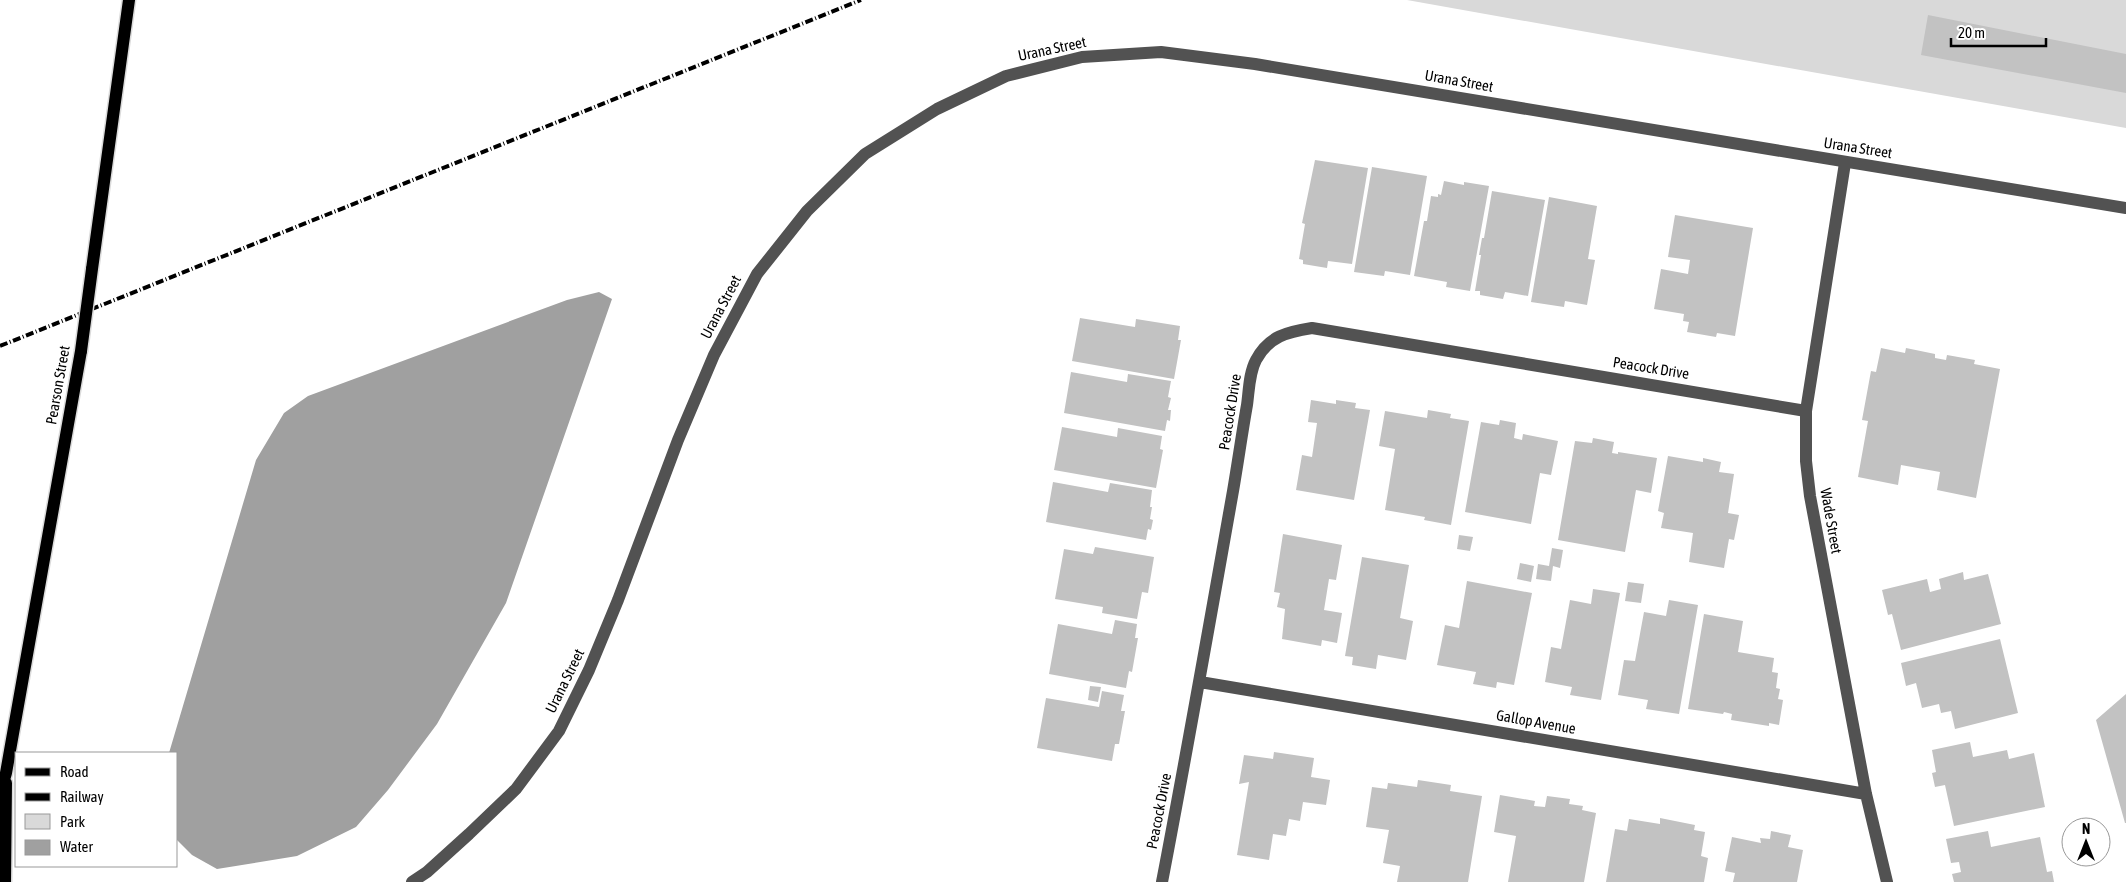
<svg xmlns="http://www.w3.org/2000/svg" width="2126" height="882" font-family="'Asap Condensed',sans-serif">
  <rect width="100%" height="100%" fill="#fff"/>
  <!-- green -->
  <path fill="#d9d9d9" d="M 1407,0 L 2126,0 L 2126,128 Z"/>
  <!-- water -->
  <path fill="#a0a0a0" d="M 599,292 L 612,299 L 506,603 L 437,724 L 388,790 L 356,827 L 297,856 L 217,869 L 192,855 L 176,839 L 176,753 L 169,753 L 256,460 L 284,413 L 308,396 L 567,300 Z"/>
  <!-- building -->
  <path fill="#c2c2c2" d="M 1928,15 L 2126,54 L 2126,93 L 1921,55 Z
    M 1315,160 L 1368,168 L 1352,264 L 1328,261 L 1327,268 L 1303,264 L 1303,260 L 1299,259 L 1305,224 L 1302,223 Z
    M 1372,167 L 1427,176 L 1410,275 L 1385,271 L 1384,276 L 1354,272 Z
    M 1444,181 L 1464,185 L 1464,182 L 1489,186 L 1470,291 L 1446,287 L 1447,282 L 1414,276 L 1424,221 L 1427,221 L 1431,196 L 1438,197 L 1438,194 L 1441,195 Z
    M 1492,191 L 1545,200 L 1528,296 L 1505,292 L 1503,299 L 1480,295 L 1480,291 L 1475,291 L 1481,255 L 1479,255 L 1482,238 L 1484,238 Z
    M 1549,197 L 1597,206 L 1588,259 L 1595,260 L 1587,305 L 1565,301 L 1564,307 L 1531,302 Z
    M 1675,215 L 1753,228 L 1735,336 L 1717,333 L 1716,337 L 1687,332 L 1689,322 L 1683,321 L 1684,314 L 1654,309 L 1661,269 L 1688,274 L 1690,260 L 1668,257 Z
    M 1080,318 L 1135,327 L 1136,319 L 1180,326 L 1178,340 L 1181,340 L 1174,379 L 1072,361 Z
    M 1881,348 L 1905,353 L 1906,348 L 1935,354 L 1935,358 L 1946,360 L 1947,355 L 1975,360 L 1974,364 L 2000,369 L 1976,498 L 1937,490 L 1940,472 L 1901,465 L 1898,485 L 1858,477 L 1868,421 L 1862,420 L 1871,371 L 1876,372 Z
    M 1071,372 L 1127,382 L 1128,374 L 1171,381 L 1168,397 L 1171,398 L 1168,410 L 1171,410 L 1170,421 L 1167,420 L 1165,431 L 1064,413 Z
    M 1311,400 L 1336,404 L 1336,400 L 1356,403 L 1355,408 L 1370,410 L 1354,500 L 1296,490 L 1302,455 L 1312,457 L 1317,423 L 1308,422 Z
    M 1428,410 L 1451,414 L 1450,418 L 1469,421 L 1451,525 L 1424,520 L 1425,517 L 1385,510 L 1395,449 L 1379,446 L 1385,411 L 1427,418 Z
    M 1500,420 L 1516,423 L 1514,438 L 1522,440 L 1523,434 L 1558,441 L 1551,475 L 1540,473 L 1531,524 L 1465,512 L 1481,422 L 1499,425 Z
    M 1062,427 L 1117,437 L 1118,428 L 1162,436 L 1160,449 L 1163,450 L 1156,488 L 1054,470 Z
    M 1593,438 L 1614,442 L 1612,453 L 1618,454 L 1618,452 L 1657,458 L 1651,493 L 1636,490 L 1625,552 L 1558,540 L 1575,441 L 1592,443 Z
    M 1668,456 L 1703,462 L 1703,458 L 1721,462 L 1719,472 L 1734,474 L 1728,513 L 1739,515 L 1734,540 L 1729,539 L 1724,568 L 1689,562 L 1693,533 L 1661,528 L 1664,513 L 1658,511 Z
    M 1053,482 L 1108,492 L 1110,483 L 1152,490 L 1150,507 L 1152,507 L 1150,519 L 1153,520 L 1151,530 L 1148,529 L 1146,540 L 1046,522 Z
    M 1283,534 L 1342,545 L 1336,580 L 1329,579 L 1324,610 L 1342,613 L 1337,643 L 1322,640 L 1321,646 L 1282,639 L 1285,609 L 1277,607 L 1280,593 L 1274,592 Z
    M 1459,535 L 1473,537 L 1470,551 L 1457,549 Z
    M 1095,547 L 1154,557 L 1148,593 L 1142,592 L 1137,619 L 1102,613 L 1103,607 L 1055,599 L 1064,549 L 1093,554 Z
    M 1552,548 L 1563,550 L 1560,568 L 1553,566 L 1551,581 L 1536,579 L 1538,564 L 1549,566 Z
    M 1362,557 L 1409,565 L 1400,618 L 1413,621 L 1406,660 L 1378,655 L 1376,669 L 1352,665 L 1353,657 L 1345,656 Z
    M 1520,563 L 1534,566 L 1531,582 L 1517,579 Z
    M 1963,572 L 1964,580 L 1988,574 L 2001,624 L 1901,650 L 1892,614 L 1888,615 L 1882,590 L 1927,579 L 1930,592 L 1941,589 L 1939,579 Z
    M 1467,581 L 1532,593 L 1514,685 L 1497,682 L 1496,688 L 1473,684 L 1476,672 L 1437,665 L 1445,625 L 1459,628 Z
    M 1628,582 L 1644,584 L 1641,603 L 1625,601 Z
    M 1593,589 L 1620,593 L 1601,700 L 1570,695 L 1572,687 L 1545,682 L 1551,647 L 1561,649 L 1570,600 L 1591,604 Z
    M 1669,600 L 1698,605 L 1679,714 L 1646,709 L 1648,700 L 1618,695 L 1624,660 L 1635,661 L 1644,612 L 1666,616 Z
    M 1704,614 L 1743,621 L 1738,652 L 1774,658 L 1772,672 L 1778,673 L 1776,688 L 1780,689 L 1778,699 L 1783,700 L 1779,725 L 1769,723 L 1769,726 L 1731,720 L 1732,714 L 1724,712 L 1723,714 L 1688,709 Z
    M 1115,620 L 1137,624 L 1135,638 L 1138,638 L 1132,672 L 1129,671 L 1126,688 L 1049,674 L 1058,624 L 1112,634 Z
    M 2000,639 L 2018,713 L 1955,729 L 1951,711 L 1941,713 L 1939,704 L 1922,708 L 1916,683 L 1906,686 L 1901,663 Z
    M 1090,686 L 1101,687 L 1098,702 L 1088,700 Z
    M 1102,691 L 1124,695 L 1121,711 L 1125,711 L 1119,744 L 1115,744 L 1112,761 L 1037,748 L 1046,698 L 1099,707 Z
    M 2126,694 L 2126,823 L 2125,823 L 2096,720 Z
    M 1970,742 L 1973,757 L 2007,750 L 2009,759 L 2034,753 L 2045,807 L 1954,826 L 1945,785 L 1935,787 L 1932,773 L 1936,772 L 1932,750 Z
    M 1274,752 L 1314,758 L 1311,777 L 1330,780 L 1326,805 L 1303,802 L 1300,821 L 1289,819 L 1286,836 L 1273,834 L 1269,860 L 1237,855 L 1249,782 L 1239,784 L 1244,755 L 1273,759 Z
    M 1418,780 L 1451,785 L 1450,791 L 1482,796 L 1468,882 L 1397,882 L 1400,866 L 1383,863 L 1389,830 L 1366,827 L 1372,787 L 1387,789 L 1388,783 L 1417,787 Z
    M 1500,795 L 1535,801 L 1534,806 L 1545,807 L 1547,796 L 1570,799 L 1569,804 L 1583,806 L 1582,810 L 1596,813 L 1584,882 L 1508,882 L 1516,836 L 1494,832 Z
    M 1660,818 L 1695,825 L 1694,830 L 1705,832 L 1701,856 L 1708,858 L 1704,882 L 1606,882 L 1615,829 L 1627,831 L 1629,819 L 1660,824 Z
    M 1771,831 L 1791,835 L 1788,847 L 1803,850 L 1797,882 L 1733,882 L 1735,873 L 1725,871 L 1732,837 L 1761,843 L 1760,838 L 1770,839 Z
    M 1988,831 L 1991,847 L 2040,837 L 2047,872 L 2052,871 L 2054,882 L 1954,882 L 1952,874 L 1961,872 L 1959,862 L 1951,863 L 1946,839 Z"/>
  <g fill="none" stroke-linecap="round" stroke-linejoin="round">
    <!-- major casing -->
    <g stroke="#dbdbdb" stroke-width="15">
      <path id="major" d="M 92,269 L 129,0
        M 0,793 L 6,773 L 81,351
        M 5,882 L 6,783"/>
    </g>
    <!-- minor -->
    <path stroke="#525252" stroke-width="12" d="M 1845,163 L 1806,411 L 1806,461 L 1810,496 L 1866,794 L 1887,882
      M 1200,682 L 1866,794
      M 412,882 L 427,872 L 469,834 L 516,789 L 559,731 L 589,670 L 618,600 L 678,440 L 714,355 L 757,274 L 807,211 L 865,154 L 937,109 L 1006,76 L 1082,57 L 1161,52 L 1255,64 L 2126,208
      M 1162,882 C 1187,752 1210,621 1233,491 C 1238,462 1242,433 1247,405 C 1249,391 1249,373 1256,360 C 1269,336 1287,332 1312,328 L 1806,411"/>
    <!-- major -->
    <use href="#major" stroke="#000" stroke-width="12"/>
    <!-- rail -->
    <path stroke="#000" stroke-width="4" stroke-dasharray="8 2.5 1 2.5" stroke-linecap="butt" d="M 0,346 L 861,0"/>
    <!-- major-bridge casing -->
    <g stroke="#dbdbdb" stroke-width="15" stroke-linecap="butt">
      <path id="major-bridge" d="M 81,351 L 92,269"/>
    </g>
    <!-- major-bridge -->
    <use href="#major-bridge" stroke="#000" stroke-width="12"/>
  </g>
  <g text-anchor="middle" stroke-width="4.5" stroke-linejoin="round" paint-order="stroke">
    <!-- street labels -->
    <g font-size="15" fill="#000" stroke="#fff">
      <text transform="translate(1052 49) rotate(-12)" y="5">Urana Street</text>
      <text transform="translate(1459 81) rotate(10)" y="5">Urana Street</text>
      <text transform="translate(1858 148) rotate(9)" y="5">Urana Street</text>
      <text transform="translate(721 307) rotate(-62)" y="5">Urana Street</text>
      <text transform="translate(1651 368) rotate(9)" y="5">Peacock Drive</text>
      <text transform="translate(58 385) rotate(-80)" y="5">Pearson Street</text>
      <text transform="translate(1230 412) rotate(-81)" y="5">Peacock Drive</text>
      <text transform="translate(1831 521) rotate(80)" y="5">Wade Street</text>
      <text transform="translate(565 681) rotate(-64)" y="5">Urana Street</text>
      <text transform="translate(1536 722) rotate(10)" y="5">Gallop Avenue</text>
      <text transform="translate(1159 811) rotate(-79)" y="5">Peacock Drive</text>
    </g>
  </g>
  <!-- legend -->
  <rect x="15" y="752" width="162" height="115" fill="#ffffff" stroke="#999999"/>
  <rect x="25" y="768" width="25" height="8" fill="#000000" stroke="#999999"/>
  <text x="60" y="777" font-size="15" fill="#000000">Road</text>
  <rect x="25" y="793" width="25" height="8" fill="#000000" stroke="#999999"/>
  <text x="60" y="802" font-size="15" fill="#000000">Railway</text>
  <rect x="25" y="814" width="25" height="15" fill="#d9d9d9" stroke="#999999"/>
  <text x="60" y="827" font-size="15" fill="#000000">Park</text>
  <rect x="25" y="840" width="25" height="15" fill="#a0a0a0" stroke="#999999"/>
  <text x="60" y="852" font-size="15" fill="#000000">Water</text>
  <!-- north arrow -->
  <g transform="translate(2086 842)"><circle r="24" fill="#ffffff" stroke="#999999"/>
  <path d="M0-4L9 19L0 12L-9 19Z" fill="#000000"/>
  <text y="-8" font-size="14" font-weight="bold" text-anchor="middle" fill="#000000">N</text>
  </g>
  <!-- scale -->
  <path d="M1951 38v8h95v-8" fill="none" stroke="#000000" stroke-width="2.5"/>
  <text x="1958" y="38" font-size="15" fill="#000000" stroke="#ffffff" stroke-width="4" paint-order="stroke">20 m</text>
</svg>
